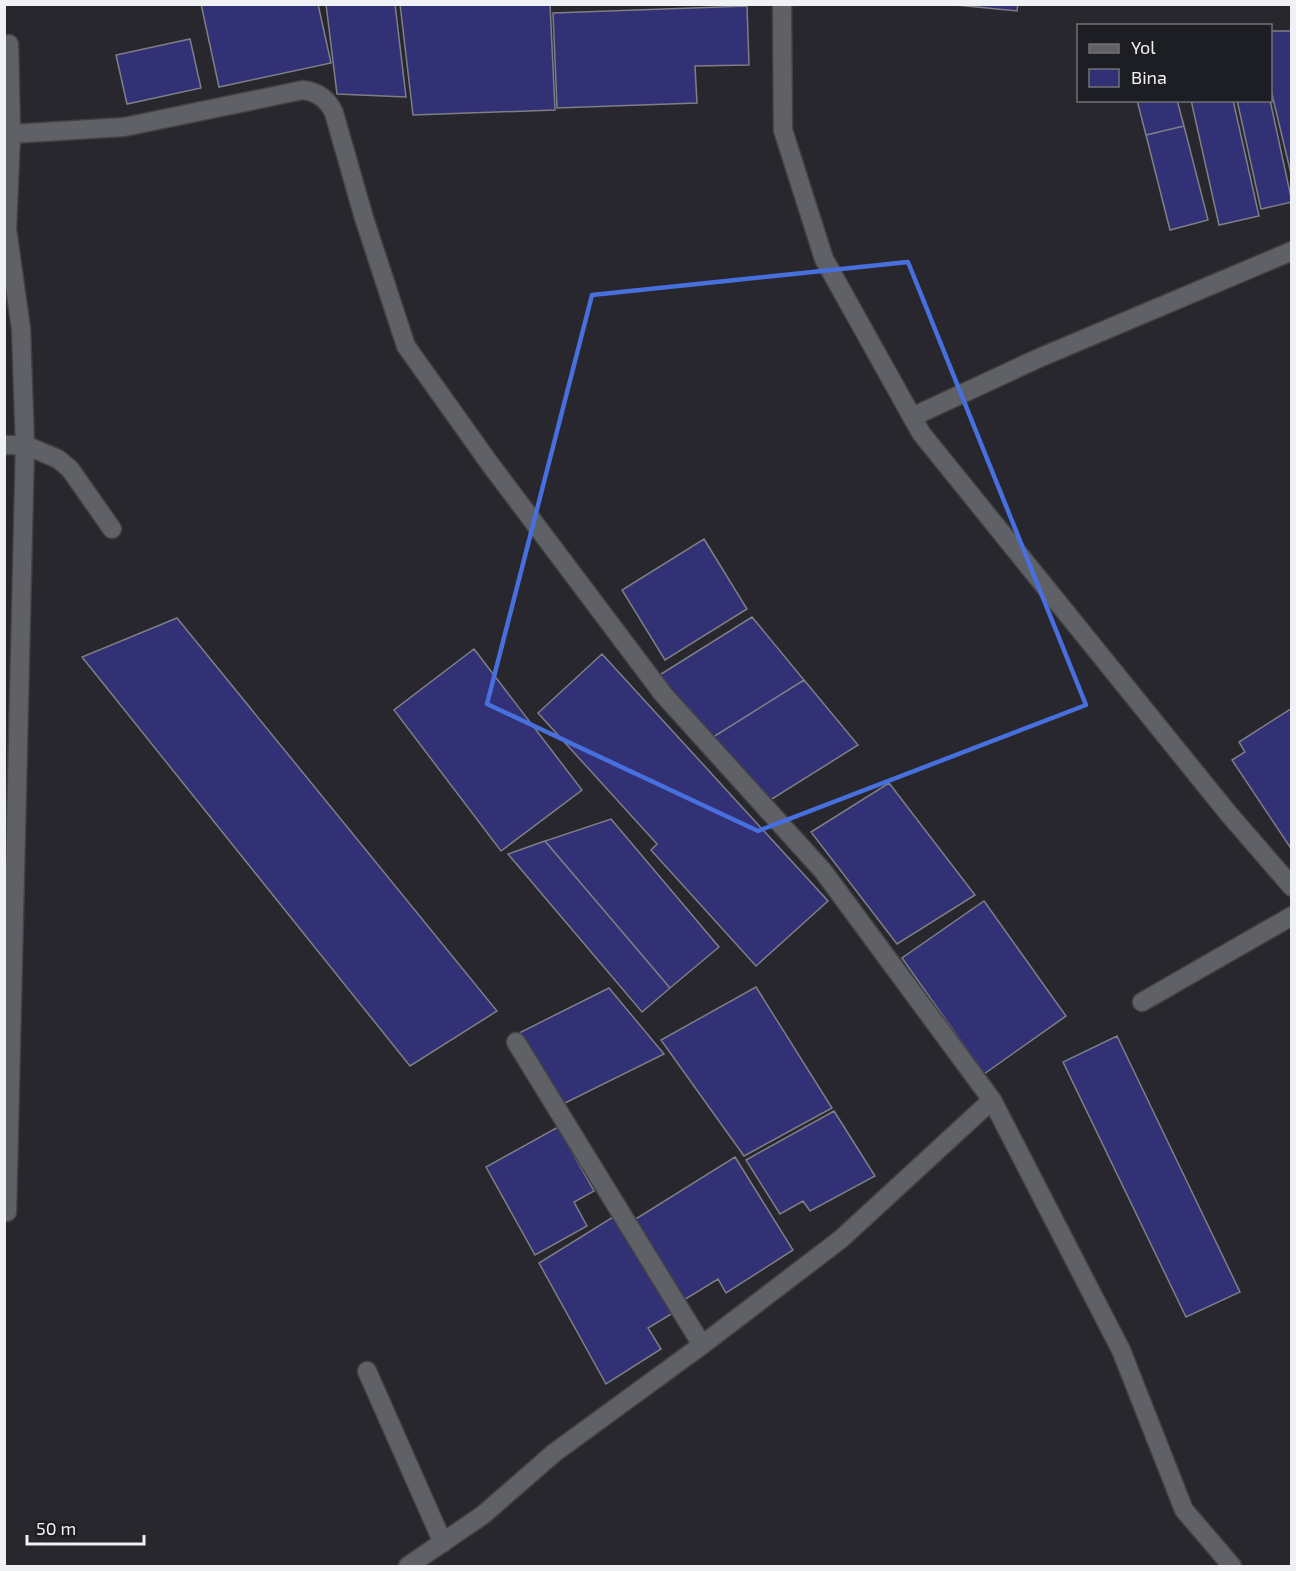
<svg xmlns="http://www.w3.org/2000/svg" width="1296" height="1571" font-family="'Exo 2',sans-serif">
  <rect width="100%" height="100%" fill="#27272d"/>
  <!-- building -->
  <path fill="#333175" stroke="#7e7f86" stroke-width="1.5" d="M 201,4 L 318,4 L 331,63 L 219,87 Z
    M 326,4 L 395,4 L 406,97 L 337,94 Z
    M 400,4 L 550,4 L 555,110 L 413,115 Z
    M 946,4 L 1018,4 L 1017,11 Z
    M 747,6 L 749,65 L 695,66 L 697,103 L 557,108 L 553,13 Z
    M 1270,31 L 1292,31 L 1292,178 L 1270,86 Z
    M 190,39 L 201,88 L 127,104 L 116,55 Z
    M 1137,100 L 1177,100 L 1184,126 L 1146,135 Z
    M 1191,100 L 1233,100 L 1259,216 L 1219,225 Z
    M 1237,100 L 1270,100 L 1292,202 L 1261,209 Z
    M 1184,126 L 1208,220 L 1170,230 L 1146,135 Z
    M 704,539 L 747,609 L 665,660 L 622,590 Z
    M 752,617 L 804,680 L 710,739 L 658,676 Z
    M 177,618 L 497,1011 L 410,1066 L 82,657 Z
    M 474,649 L 582,790 L 501,851 L 394,710 Z
    M 602,654 L 828,901 L 756,966 L 651,850 L 657,844 L 538,713 Z
    M 804,680 L 858,745 L 764,804 L 710,739 Z
    M 1292,708 L 1292,850 L 1232,760 L 1245,752 L 1239,742 Z
    M 889,783 L 975,895 L 897,944 L 811,832 Z
    M 611,819 L 719,947 L 670,988 L 545,841 Z
    M 545,841 L 670,988 L 642,1012 L 508,854 Z
    M 984,901 L 1066,1016 L 984,1074 L 902,958 Z
    M 756,987 L 832,1108 L 744,1156 L 661,1040 Z
    M 609,988 L 664,1054 L 563,1104 L 519,1033 Z
    M 1117,1036 L 1240,1292 L 1186,1317 L 1063,1062 Z
    M 834,1111 L 875,1176 L 810,1211 L 803,1201 L 780,1214 L 746,1160 Z
    M 558,1127 L 594,1191 L 574,1202 L 587,1226 L 535,1255 L 486,1167 Z
    M 735,1157 L 793,1250 L 726,1293 L 718,1279 L 684,1300 L 634,1220 Z
    M 613,1217 L 673,1313 L 648,1328 L 661,1349 L 606,1384 L 539,1263 Z"/>
  <g fill="none" stroke-linecap="round" stroke-linejoin="round">
    <!-- minor casing -->
    <g stroke="#414246" stroke-width="21">
      <path id="minor" d="M 782,4 L 783,130 L 824,259 L 921,433 L 1228,813 L 1292,887
        M 9,44 L 11,134 L 7,229 L 21,329 L 25,445 L 58,459 L 70,469 L 112,529
        M 11,134 L 124,127 L 303,90 C 318,92 328,99 334,113 L 364,218 L 406,346 L 490,464 L 663,694 L 823,871 L 992,1100 L 1121,1350 L 1184,1510 L 1232,1566
        M 912,417 L 1039,358 L 1292,251
        M 4,445 L 25,445 L 7,1212
        M 1142,1002 L 1292,916
        M 516,1042 L 702,1345
        M 367,1371 L 443,1543
        M 408,1566 L 483,1515 L 554,1453 L 702,1345 L 841,1239 L 992,1100"/>
    </g>
    <!-- minor -->
    <use href="#minor" stroke="#606167" stroke-width="18"/>
  </g>
  <!-- marked area -->
  <path fill="none" stroke="#476fde" stroke-width="4.5" stroke-linejoin="round" d="M 908,262 L 1086,705 L 758,831 L 487,704 L 592,295 Z"/>
  <!-- border -->
  <rect width="1296" height="1571" fill="none" stroke="#f0f1f4" stroke-width="12"/>
  <!-- legend -->
  <rect x="1077" y="24" width="195" height="78" fill="#1d1e23" stroke="#717277" stroke-width="1.5"/>
  <rect x="1089" y="44" width="30" height="9" fill="#606167" stroke="#717277" stroke-width="1.5"/>
  <text x="1131" y="54" font-size="18" fill="#f0f1f4">Yol</text>
  <rect x="1089" y="69" width="30" height="18" fill="#333175" stroke="#717277" stroke-width="1.5"/>
  <text x="1131" y="84" font-size="18" fill="#f0f1f4">Bina</text>
  <!-- scale -->
  <path d="M27 1535v9h117v-9" fill="none" stroke="#f0f1f4" stroke-width="3"/>
  <text x="36" y="1535" font-size="18" fill="#f0f1f4" stroke="#1d1e23" stroke-width="4.5" paint-order="stroke">50 m</text>
</svg>
